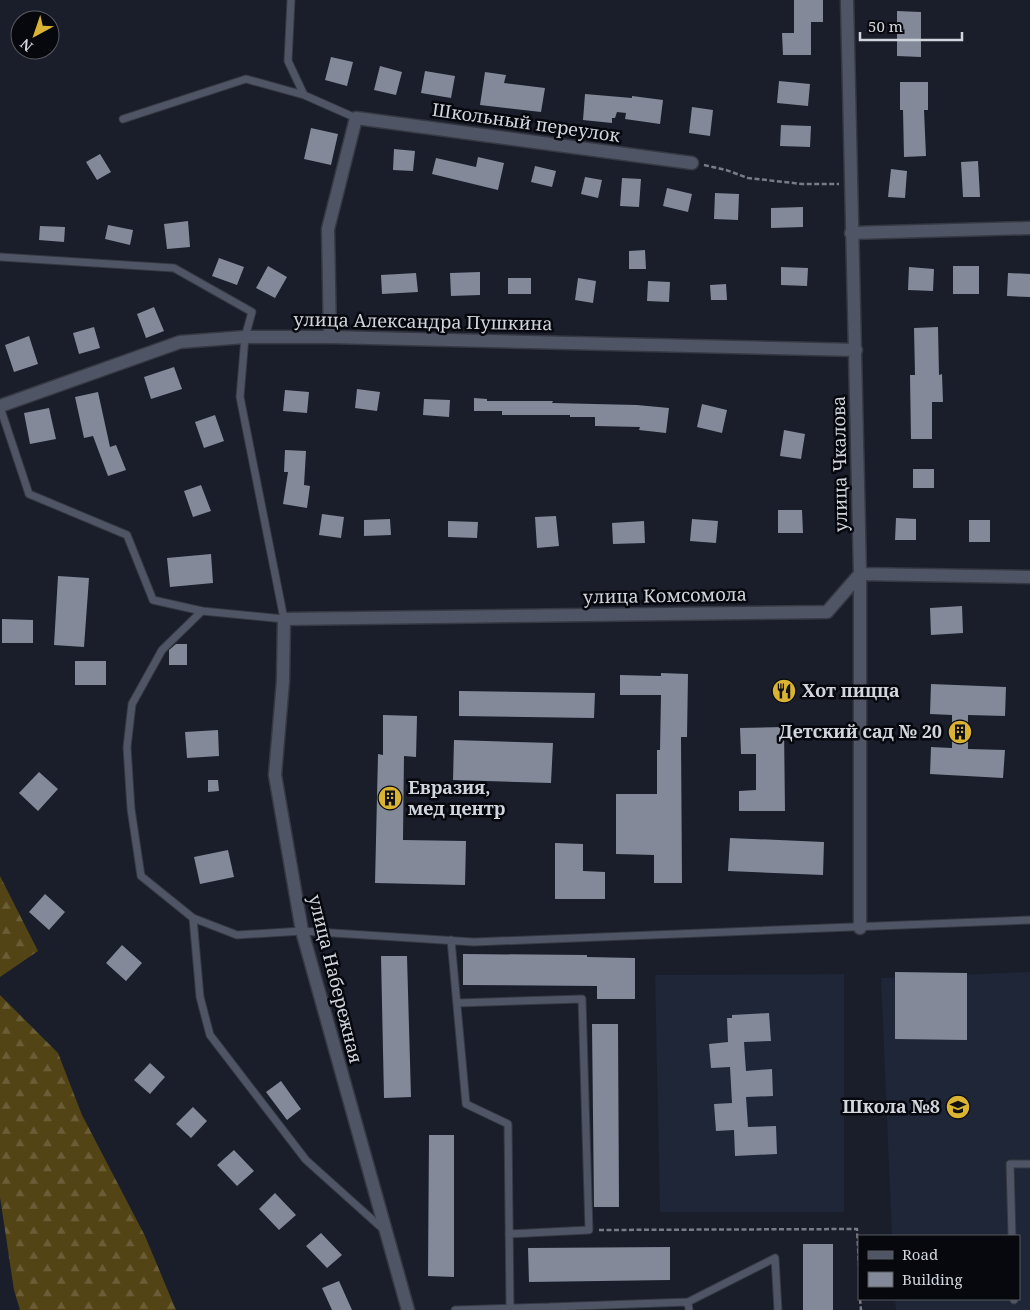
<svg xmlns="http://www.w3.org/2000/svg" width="1030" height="1310" font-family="'Noto Serif',serif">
  <defs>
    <pattern id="forest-firs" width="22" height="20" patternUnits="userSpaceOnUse" patternTransform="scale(1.25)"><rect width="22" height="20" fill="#534415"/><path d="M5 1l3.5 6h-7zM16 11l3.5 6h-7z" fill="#6b5e37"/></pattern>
  </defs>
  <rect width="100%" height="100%" fill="#191e2a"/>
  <!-- built -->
  <path fill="#1e2637" d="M 1030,972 L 1030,1310 L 896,1310 L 895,1299 L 1019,1299 L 1019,1236 L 892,1236 L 881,978 Z
    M 844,974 L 844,1212 L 660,1212 L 655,975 Z"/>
  <!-- forest -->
  <path fill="url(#forest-firs)" d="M 0,876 L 38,951 L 0,977 Z
    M 0,995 L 58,1053 L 82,1115 L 145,1236 L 176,1310 L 20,1310 L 14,1290 L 0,1197 Z"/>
  <!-- building -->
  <path fill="#838999" d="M 794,0 L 823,0 L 823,22 L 811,22 L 811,55 L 783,55 L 782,33 L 794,33 Z
    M 897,11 L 921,12 L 921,57 L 897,56 Z
    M 331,57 L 353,62 L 347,86 L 325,80 Z
    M 380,66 L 402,72 L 396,95 L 374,90 Z
    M 425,71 L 455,76 L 451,98 L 421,93 Z
    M 485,72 L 506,75 L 504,83 L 545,88 L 541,112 L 480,105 Z
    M 779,81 L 810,84 L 808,106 L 777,103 Z
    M 900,82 L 928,82 L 928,110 L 924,110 L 926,156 L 904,157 L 903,110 L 900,110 Z
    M 585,94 L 632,98 L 632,96 L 663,100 L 660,124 L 625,119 L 626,113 L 617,112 L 615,118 L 612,118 L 612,123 L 583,120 Z
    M 692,107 L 713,110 L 710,136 L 689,133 Z
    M 781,125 L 811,126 L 810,147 L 780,146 Z
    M 311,128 L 338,134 L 331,165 L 304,159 Z
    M 394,149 L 415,151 L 413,171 L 393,170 Z
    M 100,154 L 111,172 L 97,180 L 86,162 Z
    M 478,157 L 504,163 L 498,190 L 432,174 L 436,158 L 476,167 Z
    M 978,161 L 980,197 L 963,197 L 961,162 Z
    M 535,166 L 556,171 L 552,187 L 531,182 Z
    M 891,169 L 907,171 L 905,198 L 888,197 Z
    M 585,177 L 602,180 L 598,198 L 581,194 Z
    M 622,178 L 641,179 L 639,207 L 620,206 Z
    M 667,188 L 692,194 L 688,212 L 663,206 Z
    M 715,193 L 739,194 L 738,220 L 714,219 Z
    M 803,207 L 803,227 L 771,228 L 771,208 Z
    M 188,221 L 190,247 L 167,249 L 164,224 Z
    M 108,225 L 133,230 L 130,245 L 105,239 Z
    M 40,226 L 65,227 L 64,242 L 39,240 Z
    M 645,250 L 646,269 L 629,269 L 629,251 Z
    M 219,258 L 244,267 L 237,285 L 212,276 Z
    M 268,266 L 287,277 L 275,298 L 256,288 Z
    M 953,266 L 979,266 L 979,294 L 953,294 Z
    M 781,267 L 808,268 L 807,286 L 781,285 Z
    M 909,267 L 934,269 L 933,291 L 908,290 Z
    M 480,272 L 480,295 L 451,296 L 450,273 Z
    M 416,273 L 418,292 L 382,294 L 381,275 Z
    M 1008,273 L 1030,274 L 1030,297 L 1007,296 Z
    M 508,278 L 531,278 L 531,294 L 508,294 Z
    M 578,278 L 596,281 L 593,303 L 575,300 Z
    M 648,281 L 670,282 L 669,302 L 647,301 Z
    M 726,284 L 727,300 L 711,300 L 710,285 Z
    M 154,307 L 164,331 L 146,338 L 137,314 Z
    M 94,327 L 100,348 L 79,354 L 73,333 Z
    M 938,327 L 939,375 L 942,374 L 943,402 L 932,402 L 932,439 L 911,439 L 910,375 L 915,375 L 914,328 Z
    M 29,336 L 38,364 L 14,372 L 5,345 Z
    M 174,367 L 182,389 L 151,399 L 144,377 Z
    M 357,389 L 380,392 L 377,411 L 355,408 Z
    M 285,390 L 309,392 L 307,413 L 283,411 Z
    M 98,392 L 110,447 L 116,445 L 126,470 L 108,476 L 93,436 L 84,438 L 75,397 Z
    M 474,398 L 487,399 L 487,401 L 553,401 L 552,403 L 637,405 L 669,408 L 666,433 L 639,430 L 640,427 L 595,426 L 595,417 L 570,417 L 570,415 L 502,415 L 502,411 L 474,411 Z
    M 424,399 L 450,400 L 449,417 L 423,415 Z
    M 702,404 L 727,410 L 722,433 L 697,427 Z
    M 49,408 L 56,439 L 30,444 L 24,413 Z
    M 215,415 L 224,441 L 204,448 L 195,422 Z
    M 784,430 L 805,434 L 801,459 L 780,456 Z
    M 285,450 L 306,451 L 304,485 L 310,486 L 307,508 L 283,504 L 288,472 L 284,472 Z
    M 913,469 L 934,469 L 934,488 L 913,488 Z
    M 201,485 L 211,511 L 193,517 L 184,491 Z
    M 778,510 L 802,510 L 803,533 L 778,533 Z
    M 322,514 L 344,517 L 341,538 L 319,535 Z
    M 556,516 L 559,546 L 537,548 L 535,517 Z
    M 896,518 L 916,519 L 916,540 L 895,540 Z
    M 390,519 L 391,535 L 364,536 L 364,520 Z
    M 692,519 L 718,521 L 716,543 L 690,541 Z
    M 969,520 L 990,520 L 990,542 L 969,542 Z
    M 448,521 L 478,522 L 477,538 L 448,537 Z
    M 644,521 L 645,543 L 613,544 L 612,523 Z
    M 211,554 L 213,583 L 170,587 L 167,558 Z
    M 58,576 L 89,578 L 84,647 L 54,645 Z
    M 962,606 L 963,633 L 931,635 L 930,608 Z
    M 2,619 L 33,620 L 33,643 L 2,643 Z
    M 176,644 L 187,644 L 187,665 L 169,665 L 169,650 Z
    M 75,661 L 106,661 L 106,685 L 75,685 Z
    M 661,673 L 688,674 L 687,737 L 681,737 L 682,883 L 654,883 L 654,855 L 616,854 L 616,794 L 657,794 L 657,750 L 660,750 L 661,695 L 620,695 L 620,675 L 661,676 Z
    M 931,684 L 1006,687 L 1005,716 L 968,715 L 968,749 L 1005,750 L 1003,778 L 930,774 L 931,747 L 952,748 L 952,715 L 930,714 Z
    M 459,691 L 595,693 L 594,718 L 459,716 Z
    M 383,715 L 417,716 L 416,757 L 404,756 L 403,840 L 466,841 L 465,885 L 375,883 L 378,754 L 383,755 Z
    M 784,727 L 785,811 L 739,811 L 739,791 L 756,790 L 756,754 L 741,754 L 740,728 Z
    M 218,730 L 219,756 L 187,758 L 185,732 Z
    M 454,740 L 553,743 L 551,783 L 453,780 Z
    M 39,772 L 58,789 L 38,811 L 19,793 Z
    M 208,780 L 218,780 L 219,791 L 208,792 Z
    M 730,838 L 824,842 L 823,875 L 728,871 Z
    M 555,843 L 583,844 L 583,871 L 605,872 L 605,899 L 555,899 Z
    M 228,850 L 234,877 L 200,884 L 194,857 Z
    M 45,894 L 65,912 L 49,930 L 29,912 Z
    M 122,945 L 142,963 L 126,981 L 106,963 Z
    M 463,954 L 587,955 L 587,957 L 635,958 L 635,999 L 597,999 L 597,986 L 463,985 Z
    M 381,956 L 407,956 L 411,1097 L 384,1098 Z
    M 895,972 L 967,973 L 967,1040 L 895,1039 Z
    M 769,1013 L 771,1041 L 744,1042 L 746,1071 L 772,1069 L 773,1096 L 746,1097 L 748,1127 L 776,1126 L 777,1154 L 735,1156 L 734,1130 L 716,1131 L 714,1104 L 732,1103 L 730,1067 L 711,1068 L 709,1044 L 728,1042 L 727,1018 L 732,1018 L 732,1015 Z
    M 592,1024 L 618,1024 L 619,1207 L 594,1207 Z
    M 150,1063 L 165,1077 L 150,1094 L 134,1080 Z
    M 281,1081 L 301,1109 L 287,1120 L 266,1092 Z
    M 193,1107 L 207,1121 L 191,1138 L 176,1124 Z
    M 429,1135 L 454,1135 L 454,1277 L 428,1276 Z
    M 234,1150 L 254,1171 L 237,1186 L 217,1165 Z
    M 275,1193 L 296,1215 L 279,1230 L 259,1209 Z
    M 321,1233 L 342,1255 L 327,1268 L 306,1246 Z
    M 803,1244 L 833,1244 L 833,1310 L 803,1310 Z
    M 670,1247 L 670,1280 L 529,1282 L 528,1248 Z
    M 339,1281 L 352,1310 L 332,1310 L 322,1288 Z"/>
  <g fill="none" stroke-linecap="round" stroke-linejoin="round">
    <!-- service casing -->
    <g stroke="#363943" stroke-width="9">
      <path id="service" d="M 291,0 L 288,61 L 304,95 L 356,118
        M 123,119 L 246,79 L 304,95
        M 0,257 L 174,268 L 252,312 L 245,337 L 240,397 L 284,619 L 202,611 L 153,600 L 127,535 L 29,494 L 0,407
        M 202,611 L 162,650 L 132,704 L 127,747 L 131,809 L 141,876 L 193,918 L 237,935 L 302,931 L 474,942 L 1030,920
        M 193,918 L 200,997 L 210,1035 L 306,1160 L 384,1230
        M 451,940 L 466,1104 L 508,1124 L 510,1307
        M 457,1003 L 582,999 L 589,1230 L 509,1234
        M 1012,1236 L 1010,1164 L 1030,1164
        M 1014,1299 L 1014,1300
        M 688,1302 L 689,1310
        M 549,1307 L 688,1302 L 775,1258 L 778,1310
        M 455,1310 L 549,1307 L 549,1310"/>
    </g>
    <!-- minor casing -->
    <g stroke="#363943" stroke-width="15">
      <path id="minor" d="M 847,0 L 860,574 L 860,928
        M 330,337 L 328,229 L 356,118 L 692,163
        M 0,406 L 180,342 L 245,337 L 330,337 L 856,350
        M 408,1310 L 302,931 L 275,775 L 283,681 L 284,619 L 827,612 L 860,574 L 1030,577"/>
    </g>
    <!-- tertiary casing -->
    <g stroke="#363943" stroke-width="15">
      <path id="tertiary" d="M 851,233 L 1030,228"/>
    </g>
    <!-- path -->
    <path stroke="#787c86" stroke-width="2.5" stroke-dasharray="5 2.5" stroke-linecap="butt" d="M 704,165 L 726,170 L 748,178 L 802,184 L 839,184
      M 599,1230 L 857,1229 L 859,1265
      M 860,1299 L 861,1310"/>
    <!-- service -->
    <use href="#service" stroke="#4f5564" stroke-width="7"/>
    <!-- minor -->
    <use href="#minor" stroke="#4f5564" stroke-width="12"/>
    <!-- tertiary -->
    <use href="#tertiary" stroke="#4f5564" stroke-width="12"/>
  </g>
  <!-- icons -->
  <defs>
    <g id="restaurant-disc" transform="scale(1.25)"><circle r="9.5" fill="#dab333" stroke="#06080d"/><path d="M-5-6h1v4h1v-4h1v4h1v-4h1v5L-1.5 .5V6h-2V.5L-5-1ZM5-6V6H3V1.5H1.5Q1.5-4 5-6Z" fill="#111"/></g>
    <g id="building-disc" transform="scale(1.25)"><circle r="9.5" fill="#dab333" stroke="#06080d"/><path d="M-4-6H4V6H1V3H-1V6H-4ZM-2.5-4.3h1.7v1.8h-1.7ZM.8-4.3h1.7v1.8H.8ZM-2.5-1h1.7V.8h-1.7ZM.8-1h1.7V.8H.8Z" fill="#111"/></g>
    <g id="school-disc" transform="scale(1.25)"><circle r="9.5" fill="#dab333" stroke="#06080d"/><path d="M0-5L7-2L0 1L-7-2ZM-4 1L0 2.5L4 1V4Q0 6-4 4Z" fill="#111"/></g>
  </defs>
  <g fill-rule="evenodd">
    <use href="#restaurant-disc" x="784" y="691"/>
    <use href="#building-disc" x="960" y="732"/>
    <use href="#building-disc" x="390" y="798"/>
    <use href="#school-disc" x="958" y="1107"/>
  </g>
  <g text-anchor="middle" stroke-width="5" stroke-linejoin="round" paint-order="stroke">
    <!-- street labels -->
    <g font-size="18" fill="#d1d5dd" stroke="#06080d">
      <text transform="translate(526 123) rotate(8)" y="6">Школьный переулок</text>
      <text transform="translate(423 322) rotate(1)" y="6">улица Александра Пушкина</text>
      <text transform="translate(840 464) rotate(-91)" y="6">улица Чкалова</text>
      <text transform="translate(665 596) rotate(-1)" y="6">улица Комсомола</text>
      <text transform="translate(335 979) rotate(76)" y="6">улица Набережная</text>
    </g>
    <!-- poi labels -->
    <g font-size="18" font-weight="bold" fill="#d1d5dd" stroke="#06080d" text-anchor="start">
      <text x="802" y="697">Хот пицца</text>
      <text x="942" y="738" text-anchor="end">Детский сад № 20</text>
      <text x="408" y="794">Евразия,<tspan x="408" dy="21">мед центр</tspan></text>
      <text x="940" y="1113" text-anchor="end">Школа №8</text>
    </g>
  </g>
  <!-- legend -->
  <rect x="858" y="1235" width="162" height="65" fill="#06080d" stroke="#575a60"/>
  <rect x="868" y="1251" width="25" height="8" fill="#4f5564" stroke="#575a60"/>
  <text x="902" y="1260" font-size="15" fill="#d1d5dd">Road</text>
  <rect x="868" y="1272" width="25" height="15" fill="#838999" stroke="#575a60"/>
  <text x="902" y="1285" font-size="15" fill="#d1d5dd">Building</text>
  <!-- north arrow -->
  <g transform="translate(35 35) rotate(220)"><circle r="24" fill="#06080d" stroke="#575a60"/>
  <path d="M0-4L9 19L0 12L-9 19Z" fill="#dab333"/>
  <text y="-8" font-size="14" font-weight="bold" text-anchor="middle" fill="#d1d5dd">N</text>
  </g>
  <!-- scale -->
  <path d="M860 32v8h102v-8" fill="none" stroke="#d1d5dd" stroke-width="2.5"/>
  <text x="868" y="32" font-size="15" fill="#d1d5dd" stroke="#06080d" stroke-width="4" paint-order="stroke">50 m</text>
</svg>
